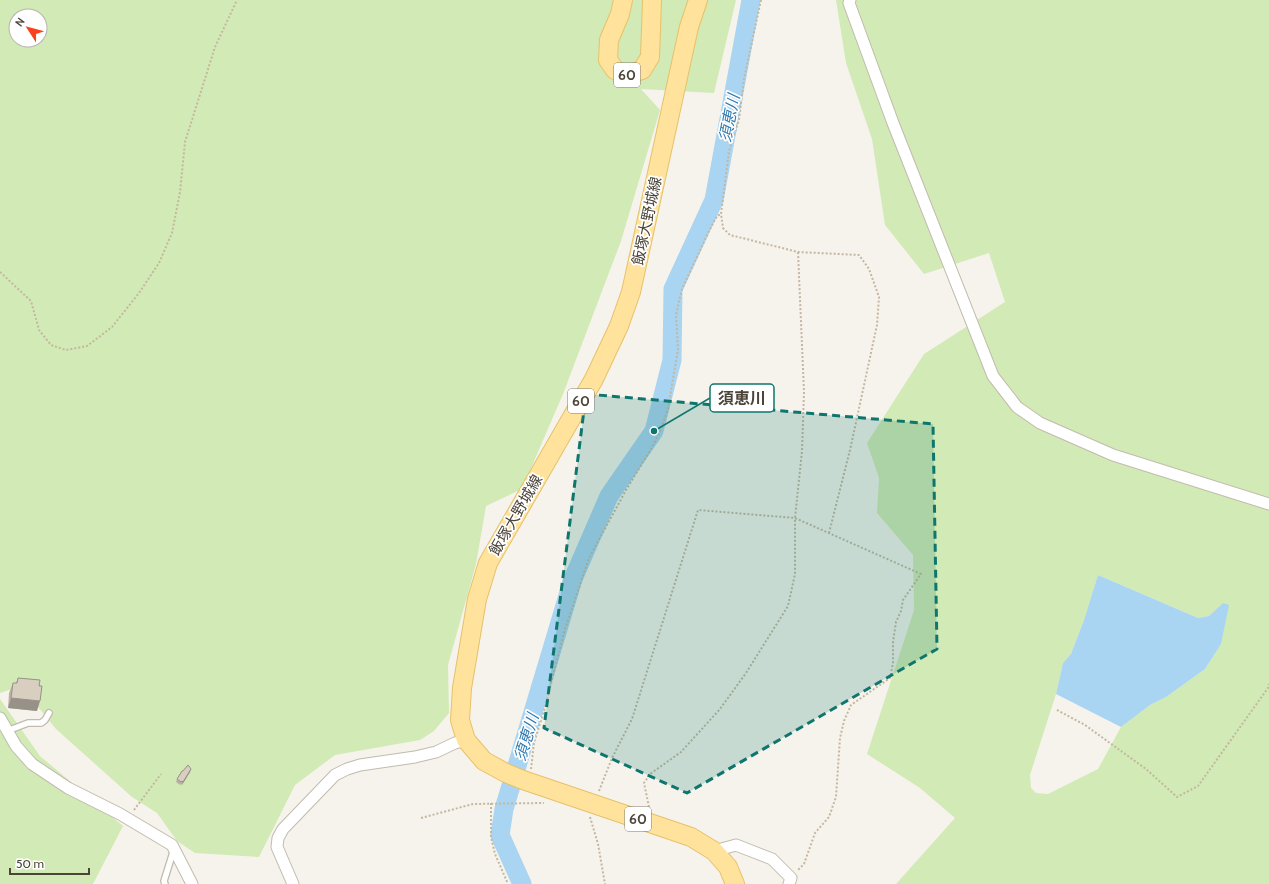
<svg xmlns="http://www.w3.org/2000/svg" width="1269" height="884" font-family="Cabin,'Noto Sans JP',sans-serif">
  <rect width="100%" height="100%" fill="#f6f3ec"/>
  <!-- green -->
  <path fill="#d2eab5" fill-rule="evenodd" d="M 0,0 L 736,0 L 714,93 L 641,89 L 660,110 L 621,241 L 563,394 L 522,489 L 486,506 L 476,564 L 448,665 L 449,713 L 434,731 L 420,740 L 335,755 L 295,785 L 259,857 L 195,853 L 177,841 L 157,813 L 132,797 L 56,729 L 21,686 L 0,693 ZM 16,16 L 40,16 L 40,40 L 16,40 Z
    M 836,0 L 1269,0 L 1269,884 L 896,884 L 955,818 L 920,788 L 867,754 L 914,610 L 913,555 L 877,513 L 879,478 L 867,443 L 924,354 L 1005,302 L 989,253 L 924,274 L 885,225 L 872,139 L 846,63 ZM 1098,575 L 1198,618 L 1209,616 L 1223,603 L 1221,644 L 1205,669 L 1166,697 L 1150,705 L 1121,727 L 1098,769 L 1048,794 L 1036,793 L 1031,788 L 1030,775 L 1056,694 L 1063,663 L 1071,654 L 1084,620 Z
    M 0,699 L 40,756 L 123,826 L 93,884 L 0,884 Z"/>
  <!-- water -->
  <path fill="#a9d4f2" d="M 1098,575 L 1198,618 L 1209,616 L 1223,603 L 1229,605 L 1221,644 L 1205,669 L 1166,697 L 1150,705 L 1121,727 L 1056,694 L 1063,663 L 1071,654 L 1084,620 Z"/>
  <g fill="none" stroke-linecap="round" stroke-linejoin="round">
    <!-- river -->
    <path stroke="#a9d4f2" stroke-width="19" d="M 522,884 L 500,835 L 504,809 L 573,579 L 609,496 L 654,431 L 672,360 L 673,289 L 714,200 L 751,0"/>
    <!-- lane casing -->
    <g stroke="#c2bbae" stroke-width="8">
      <path id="lane" d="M 7,731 L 28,723 L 41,723 L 45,720 L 49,713
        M 165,884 L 164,881 L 174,849"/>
    </g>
    <!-- street casing -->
    <g stroke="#c2bbae" stroke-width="13">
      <path id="street" d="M 850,0 L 849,3 L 893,123 L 993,376 L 1017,407 L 1040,423 L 1113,455 L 1269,504
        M 0,718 L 16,746 L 32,764 L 68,788 L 120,814 L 172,845 L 192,884
        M 714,851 L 736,845 L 772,859 L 791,878 L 789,884
        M 293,884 L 277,847 L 278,838 L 283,829 L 335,775 L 347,769 L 360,765 L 415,757 L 436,752 L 455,743 L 466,740"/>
    </g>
    <!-- primary casing -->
    <g stroke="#e6c16a" stroke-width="20">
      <path id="primary" d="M 623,0 L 620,14 L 609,40 L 608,60 L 615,70 L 626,75 L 642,70 L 650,57 L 652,0
        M 698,0 L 689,27 L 631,292 L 619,326 L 594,379 L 488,563 L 477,599 L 462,688 L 460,720 L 466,740 L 484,761 L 506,773 L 523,780 L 691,837 L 714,851 L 728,867 L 735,884"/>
    </g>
    <!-- path -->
    <path stroke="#c4b79f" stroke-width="2" stroke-dasharray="2 2" stroke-linecap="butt" d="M 761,0 L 744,79 L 739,120 L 729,151 L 721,214 L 723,228 L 730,235 L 798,252 L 859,255 L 869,269 L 879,297 L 877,325 L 850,450 L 829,533
      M 0,272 L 31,301 L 39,330 L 51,345 L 66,350 L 87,346 L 112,327 L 139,293 L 159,263 L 172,233 L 180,192 L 185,142 L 215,47 L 237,0
      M 1057,710 L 1085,725 L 1146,769 L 1177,797 L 1198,786 L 1268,688 L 1269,684
      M 531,769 L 534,743 L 544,711 L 565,629 L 589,558 L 626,490 L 651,449 L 659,434 L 668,409 L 678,349 L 676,315 L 679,301 L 682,289 L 709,231 L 717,216 L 721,214
      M 599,791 L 612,758 L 632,719 L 698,510 L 795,518 L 921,574 L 903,600 L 901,611 L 896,622 L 893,642 L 893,663 L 890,678 L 851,705 L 844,721 L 840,738 L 836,797 L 829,817 L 815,833 L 804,864 L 797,871
      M 491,803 L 491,837 L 495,854 L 508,884
      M 649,807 L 644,783 L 650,774 L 681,752 L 720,709 L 746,673 L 788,606 L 795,574 L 795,518 L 802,451 L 804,392 L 798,252
      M 134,810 L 161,774
      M 590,817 L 598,844 L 605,884
      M 421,818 L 473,804 L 544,803"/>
    <!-- lane -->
    <use href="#lane" stroke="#fff" stroke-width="5.5"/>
    <!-- street -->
    <use href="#street" stroke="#fff" stroke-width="11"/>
    <!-- primary -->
    <use href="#primary" stroke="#ffe39c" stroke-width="18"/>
  </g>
  <!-- wall -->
  <path fill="#bab2a6" d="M 18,678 L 37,711 L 8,708 L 9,693 L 13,683 L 16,683 Z
    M 191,769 L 190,772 L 182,785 L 181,784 L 180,785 L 176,782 L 177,779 L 183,771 Z"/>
  <!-- shaded-wall -->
  <path fill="#979187" d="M 11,698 L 40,701 L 37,711 L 8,708 Z
    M 191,769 L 190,772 L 182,785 L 183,782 Z"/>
  <!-- building -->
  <path fill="#d8cfc1" stroke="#979187" d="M 18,678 L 40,680 L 39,686 L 42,686 L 40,701 L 11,698 L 13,683 L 17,683 Z
    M 188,765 L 191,769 L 183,782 L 182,781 L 181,782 L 177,779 L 182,771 L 183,771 Z"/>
  <!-- marked area -->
  <path fill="#0f766e" fill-opacity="0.2" stroke="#0f766e" stroke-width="3" stroke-dasharray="8 5" stroke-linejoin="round" d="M 586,394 L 933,424 L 937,649 L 687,793 L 544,728 Z"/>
  <g text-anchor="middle" stroke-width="3.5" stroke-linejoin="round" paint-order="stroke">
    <!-- shield labels -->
    <g fill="#fff" stroke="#817c74" stroke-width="1">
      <rect x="614" y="63" width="26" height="24" rx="3"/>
      <rect x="568" y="389" width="26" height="24" rx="3"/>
      <rect x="625" y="807" width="26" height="24" rx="3"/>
    </g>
    <g font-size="14" font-weight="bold" fill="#4b4439">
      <text x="627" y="80">60</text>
      <text x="581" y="406">60</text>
      <text x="638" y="824">60</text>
    </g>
    <!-- street labels -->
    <g font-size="15" fill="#4b4439" stroke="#fff">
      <text transform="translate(647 221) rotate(-78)" y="5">飯塚大野城線</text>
      <text transform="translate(516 515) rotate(-60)" y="5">飯塚大野城線</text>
    </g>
    <!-- water labels -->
    <g font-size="16" font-style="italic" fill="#2e7ab2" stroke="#fff">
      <text transform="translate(729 118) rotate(-79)" y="6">須恵川</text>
      <text transform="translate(526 737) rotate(-73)" y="6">須恵川</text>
    </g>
  </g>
  <!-- callouts -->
  <path fill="none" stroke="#0f766e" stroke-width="1.5" d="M654 431L710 398"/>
  <circle fill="#0f766e" stroke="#fff" stroke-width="1.5" cx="654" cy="431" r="4"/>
  <rect fill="#fff" stroke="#0f766e" stroke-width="1.5" x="710" y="384" width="64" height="28" rx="4"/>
  <g font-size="16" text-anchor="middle" font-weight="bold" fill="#4b4439">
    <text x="742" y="404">須恵川</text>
  </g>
  <!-- north arrow -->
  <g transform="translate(28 28) rotate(306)"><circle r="19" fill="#ffffff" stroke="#b7b4b0"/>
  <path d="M0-3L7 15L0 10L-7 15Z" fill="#fc3f1d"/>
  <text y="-6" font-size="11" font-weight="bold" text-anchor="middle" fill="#4b4439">N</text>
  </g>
  <!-- scale -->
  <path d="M10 868v6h79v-6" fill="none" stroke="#4b4439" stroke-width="2"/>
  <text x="16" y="868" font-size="12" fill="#4b4439" stroke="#ffffff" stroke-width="3" paint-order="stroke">50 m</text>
</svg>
